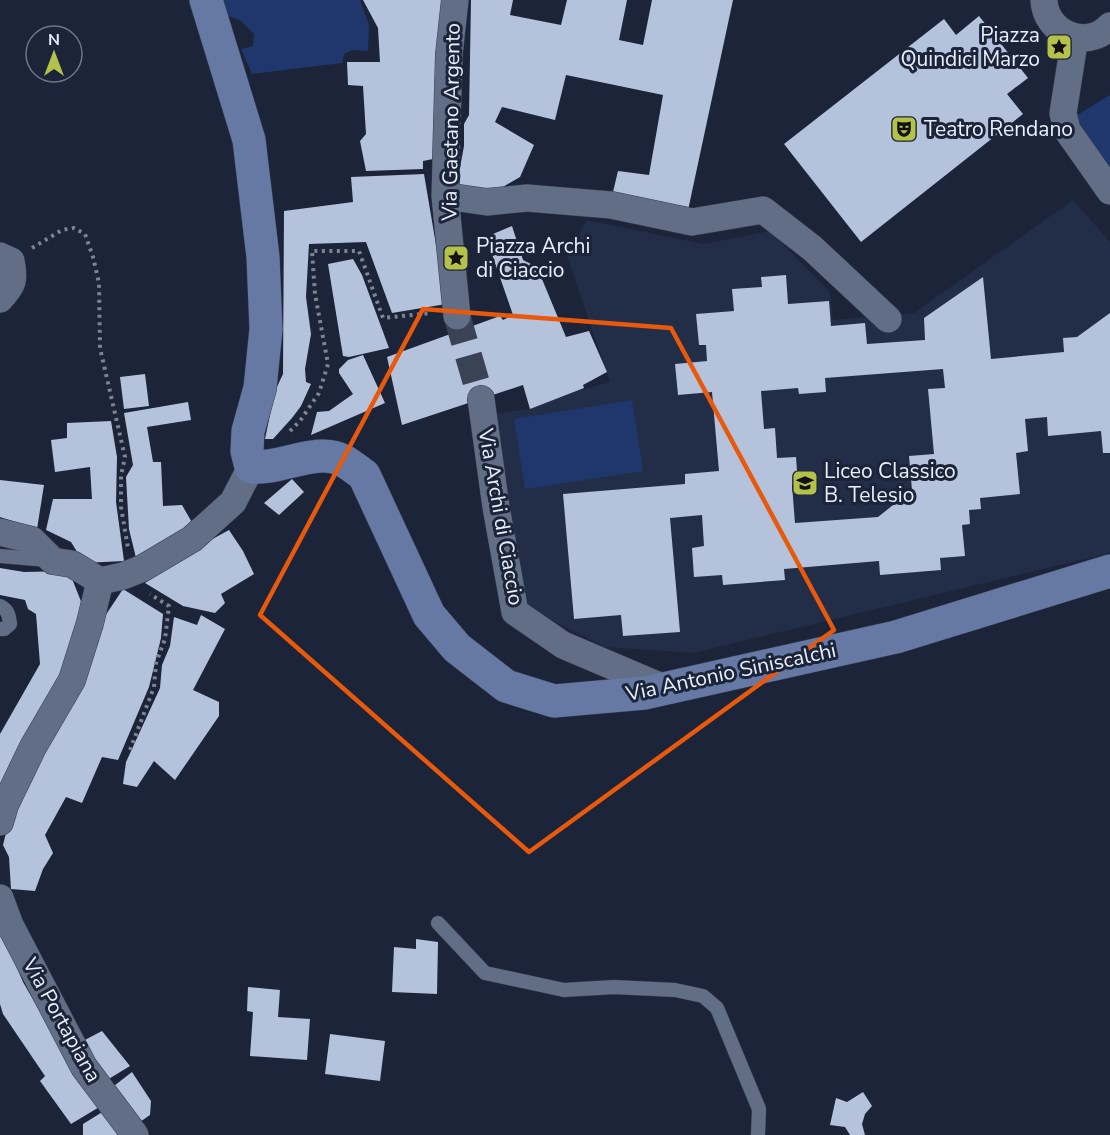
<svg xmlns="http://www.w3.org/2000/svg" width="1110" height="1135" font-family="'Nunito Sans',sans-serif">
  <rect width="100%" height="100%" fill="#1b2438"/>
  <!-- built -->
  <path fill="#222d47" d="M 1073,200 L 1110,242 L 1110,553 L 693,653 L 605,647 L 519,604 L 489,414 L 530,409 L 574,392 L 610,382 L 565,250 L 575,241 L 587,220 L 703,244 L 770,231 L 830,292 L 833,320 L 914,313 Z"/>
  <!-- green -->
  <path fill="#20376d" d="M 222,0 L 360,0 L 369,25 L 368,51 L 352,50 L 344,54 L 342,63 L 252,74 L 241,49 L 253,46 L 254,34 L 240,20 L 228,16 Z
    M 1110,95 L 1110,168 L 1074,117 Z
    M 632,400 L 643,471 L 525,489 L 514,419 Z"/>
  <!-- building -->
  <path fill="#b5c2dc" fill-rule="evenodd" d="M 363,0 L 442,0 L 433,159 L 423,161 L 423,169 L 366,171 L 360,141 L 366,134 L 363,86 L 348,85 L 347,62 L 380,62 L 378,28 Z
    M 471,0 L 513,0 L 510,15 L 561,25 L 567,0 L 627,0 L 619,40 L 643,45 L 652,0 L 733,0 L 687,215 L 612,196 L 618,171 L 649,175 L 663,95 L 566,75 L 555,120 L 502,107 L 495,122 L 534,145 L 520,177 L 496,191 L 460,191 L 459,173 L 464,146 L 464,124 L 469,115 Z
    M 979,16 L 1028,78 L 1007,94 L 1023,114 L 861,242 L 784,144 L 944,19 L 956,35 Z
    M 424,174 L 446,304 L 392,313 L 366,242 L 309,244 L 306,297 L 311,334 L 305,369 L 306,382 L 311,384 L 301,406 L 292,418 L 273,439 L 265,439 L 275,391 L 283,374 L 284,211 L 353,202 L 351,177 Z
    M 512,226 L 523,260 L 537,267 L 566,337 L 589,331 L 607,372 L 583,385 L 584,388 L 530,409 L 523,385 L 402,425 L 387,357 L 500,316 L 503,320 L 513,315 L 486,237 Z
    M 353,259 L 362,275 L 389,348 L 349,357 L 343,356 L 328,264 Z
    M 786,275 L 788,304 L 829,301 L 831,326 L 865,323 L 867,344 L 925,340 L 924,318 L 983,277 L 991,359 L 1064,352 L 1063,338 L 1077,337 L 1110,313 L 1110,453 L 1103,453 L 1101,431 L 1048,436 L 1047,417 L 1025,419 L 1028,451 L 1016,453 L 1020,494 L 980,498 L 981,509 L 969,510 L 970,524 L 962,525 L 965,556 L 940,558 L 941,570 L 880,575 L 879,561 L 784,569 L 785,580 L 723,585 L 722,575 L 694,577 L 692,548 L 704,546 L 702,515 L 670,518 L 680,632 L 623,636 L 621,615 L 574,619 L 563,494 L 685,484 L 685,474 L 719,471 L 712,392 L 678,395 L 675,364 L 707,361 L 706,345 L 699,345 L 696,314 L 734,311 L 732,289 L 762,287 L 761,277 ZM 943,369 L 945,388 L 928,389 L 934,454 L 909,456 L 912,490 L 878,517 L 795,523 L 792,485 L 798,484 L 796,457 L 777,458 L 775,428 L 764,429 L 761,391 L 798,388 L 799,394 L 826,392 L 825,378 Z
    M 363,355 L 385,403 L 311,435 L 317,412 L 329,411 L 353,394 L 339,373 L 339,369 L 348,360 Z
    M 145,374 L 149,406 L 124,409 L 120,377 Z
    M 188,402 L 191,420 L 147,427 L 153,462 L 161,462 L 163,506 L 182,505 L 194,526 L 136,558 L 129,529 L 126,477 L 133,465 L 124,413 Z
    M 111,421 L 117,457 L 116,502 L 124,561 L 84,563 L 71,542 L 46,530 L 53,499 L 92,499 L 90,467 L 55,472 L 51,440 L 67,438 L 67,423 Z
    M 292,479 L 304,492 L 279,515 L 264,503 Z
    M 0,480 L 44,485 L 37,529 L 0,517 Z
    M 229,530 L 243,551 L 254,574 L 221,594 L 225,603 L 215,613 L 183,606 L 145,583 L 196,548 Z
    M 0,568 L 24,572 L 69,571 L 84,609 L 68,676 L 0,792 L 0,734 L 40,664 L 36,614 L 28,609 L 25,600 L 0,595 Z
    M 123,589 L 163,614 L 161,638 L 149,687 L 118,760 L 102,757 L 82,803 L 66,797 L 45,835 L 53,853 L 43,869 L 35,891 L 11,889 L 9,857 L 3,845 L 10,817 L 99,625 Z
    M 201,615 L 225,629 L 193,690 L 219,702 L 219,716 L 175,780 L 154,761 L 137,787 L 123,784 L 126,762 L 160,688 L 162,665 L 170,646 L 174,617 L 197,625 Z
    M 0,928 L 23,982 L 69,1062 L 101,1106 L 71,1124 L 40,1081 L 45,1076 L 3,1014 L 0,1004 Z
    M 416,939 L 438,942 L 437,994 L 392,992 L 394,947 L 416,949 Z
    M 248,987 L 280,990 L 278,1017 L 310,1019 L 307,1060 L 250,1056 L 253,1012 L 247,1011 Z
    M 102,1031 L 130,1066 L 107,1080 L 79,1043 Z
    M 330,1034 L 385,1041 L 380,1081 L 325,1074 Z
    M 132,1072 L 151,1101 L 150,1115 L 137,1124 L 110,1089 Z
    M 863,1092 L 872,1106 L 865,1114 L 862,1124 L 865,1135 L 850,1135 L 845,1127 L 830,1125 L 836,1098 L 847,1102 Z
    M 104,1111 L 124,1135 L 83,1135 L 83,1124 Z"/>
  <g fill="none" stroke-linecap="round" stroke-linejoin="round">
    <!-- street-tunnel -->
    <path stroke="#3a4255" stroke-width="27" stroke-dasharray="27 14" stroke-linecap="butt" d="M 457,316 L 481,399"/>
    <!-- lane casing -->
    <g stroke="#383e50" stroke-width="15">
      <path id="lane" d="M 0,556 L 48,560
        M 0,606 C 8,610 9,615 10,624 L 4,629 L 0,629
        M 438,923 L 485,973 L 564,990 L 614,987 L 675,990 L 703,996 L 717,1008 L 759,1109 L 758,1135"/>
    </g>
    <!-- street casing -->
    <g stroke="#383e50" stroke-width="28">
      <path id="street" d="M 455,0 L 449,55 L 445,196 L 457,316
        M 1044,0 C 1045,33 1087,51 1110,26
        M 1075,37 L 1063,113 L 1067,130 L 1110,191
        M 445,196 L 487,202 L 527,198 L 611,205 L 692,222 L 763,210 L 812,248 L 888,319
        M 0,256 L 11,261 C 15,280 13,285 0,299
        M 481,399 L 496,507 L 515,612 L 563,645 L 664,688
        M 0,532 L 32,540 L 53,561 L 72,564 L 100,581
        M 100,581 L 123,576 L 143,568 L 192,539 L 233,502 L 251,467
        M 0,822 L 5,805 L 33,747 L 72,680 L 90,623 L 100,581
        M 0,898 L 10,925 L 84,1067 L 135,1135"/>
    </g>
    <!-- secondary casing -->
    <g stroke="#383e50" stroke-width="34">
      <path id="secondary" d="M 206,0 L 249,140 L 263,257 L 266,329 L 260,388 L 248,431 L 247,451 L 251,467 C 282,470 316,446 344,461 C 351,465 358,471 364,475 L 429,615 L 457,648 L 506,686 L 554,701 L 645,693 L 896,637 L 1110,571"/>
    </g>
    <!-- path -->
    <path stroke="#7c8495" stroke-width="4" stroke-dasharray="3 4.5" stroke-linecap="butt" d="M 32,248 L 62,230 L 74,228 L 85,234 L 93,257 L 99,283 L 100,348 L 125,457 L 121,476 L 121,507 L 128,548
      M 290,431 L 300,421 L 319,393 L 328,364 L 315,294 L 312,251 L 359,251 L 383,318 L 431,313
      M 130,750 L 154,687 L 156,663 L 165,639 L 169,606 L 150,594"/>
    <!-- lane -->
    <use href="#lane" stroke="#626e86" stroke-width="14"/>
    <!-- street -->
    <use href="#street" stroke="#626e86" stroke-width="27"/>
    <!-- secondary -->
    <use href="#secondary" stroke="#6579a4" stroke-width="33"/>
  </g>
  <!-- marked area -->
  <path fill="none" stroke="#e8590c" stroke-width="4.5" stroke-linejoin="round" d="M 423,309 L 671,328 L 834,630 L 529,852 L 260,615 Z"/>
  <!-- icons -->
  <defs>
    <g id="sight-square" transform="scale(1.35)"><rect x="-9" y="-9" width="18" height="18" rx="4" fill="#b5c249" stroke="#1b2438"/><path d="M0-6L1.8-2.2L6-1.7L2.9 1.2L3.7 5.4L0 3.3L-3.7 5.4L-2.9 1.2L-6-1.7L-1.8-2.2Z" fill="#111"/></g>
    <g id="theatre-square" transform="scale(1.35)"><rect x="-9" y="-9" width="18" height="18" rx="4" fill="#b5c249" stroke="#1b2438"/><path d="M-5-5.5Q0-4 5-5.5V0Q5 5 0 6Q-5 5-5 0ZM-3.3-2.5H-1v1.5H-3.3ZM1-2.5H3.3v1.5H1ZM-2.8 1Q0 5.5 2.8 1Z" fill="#111"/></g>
    <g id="school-square" transform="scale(1.35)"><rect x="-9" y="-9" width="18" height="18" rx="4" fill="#b5c249" stroke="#1b2438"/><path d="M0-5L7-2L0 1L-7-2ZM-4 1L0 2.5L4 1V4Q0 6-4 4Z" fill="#111"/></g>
  </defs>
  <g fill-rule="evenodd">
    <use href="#sight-square" x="1059" y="47"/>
    <use href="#theatre-square" x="904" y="129"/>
    <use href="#sight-square" x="456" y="258"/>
    <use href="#school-square" x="805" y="483"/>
  </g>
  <g text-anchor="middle" stroke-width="6" stroke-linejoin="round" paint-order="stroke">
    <!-- poi labels -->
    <g font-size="21" fill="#e7eefc" stroke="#1b2438" text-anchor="start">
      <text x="1040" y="42" text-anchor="end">Piazza<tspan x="1040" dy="24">Quindici Marzo</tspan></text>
      <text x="924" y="136">Teatro Rendano</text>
      <text x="476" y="253">Piazza Archi<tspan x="476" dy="24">di Ciaccio</tspan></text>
      <text x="824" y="478">Liceo Classico<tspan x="824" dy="24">B. Telesio</tspan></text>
    </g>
    <!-- street labels -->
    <g font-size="21" fill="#e7eefc" stroke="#1b2438">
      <text transform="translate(451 122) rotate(-89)" y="7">Via Gaetano Argento</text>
      <text transform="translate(501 517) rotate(80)" y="7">Via Archi di Ciaccio</text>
      <text transform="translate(731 672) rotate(-12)" y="7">Via Antonio Siniscalchi</text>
      <text transform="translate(62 1020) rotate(61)" y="7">Via Portapiana</text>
    </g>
  </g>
  <!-- north arrow -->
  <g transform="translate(54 54)"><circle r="28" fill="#1b2438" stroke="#6d7586" stroke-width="1.5"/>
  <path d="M0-4.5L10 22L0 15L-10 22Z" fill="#b5c249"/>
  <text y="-9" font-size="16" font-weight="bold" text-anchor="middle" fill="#e7eefc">N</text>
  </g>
</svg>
